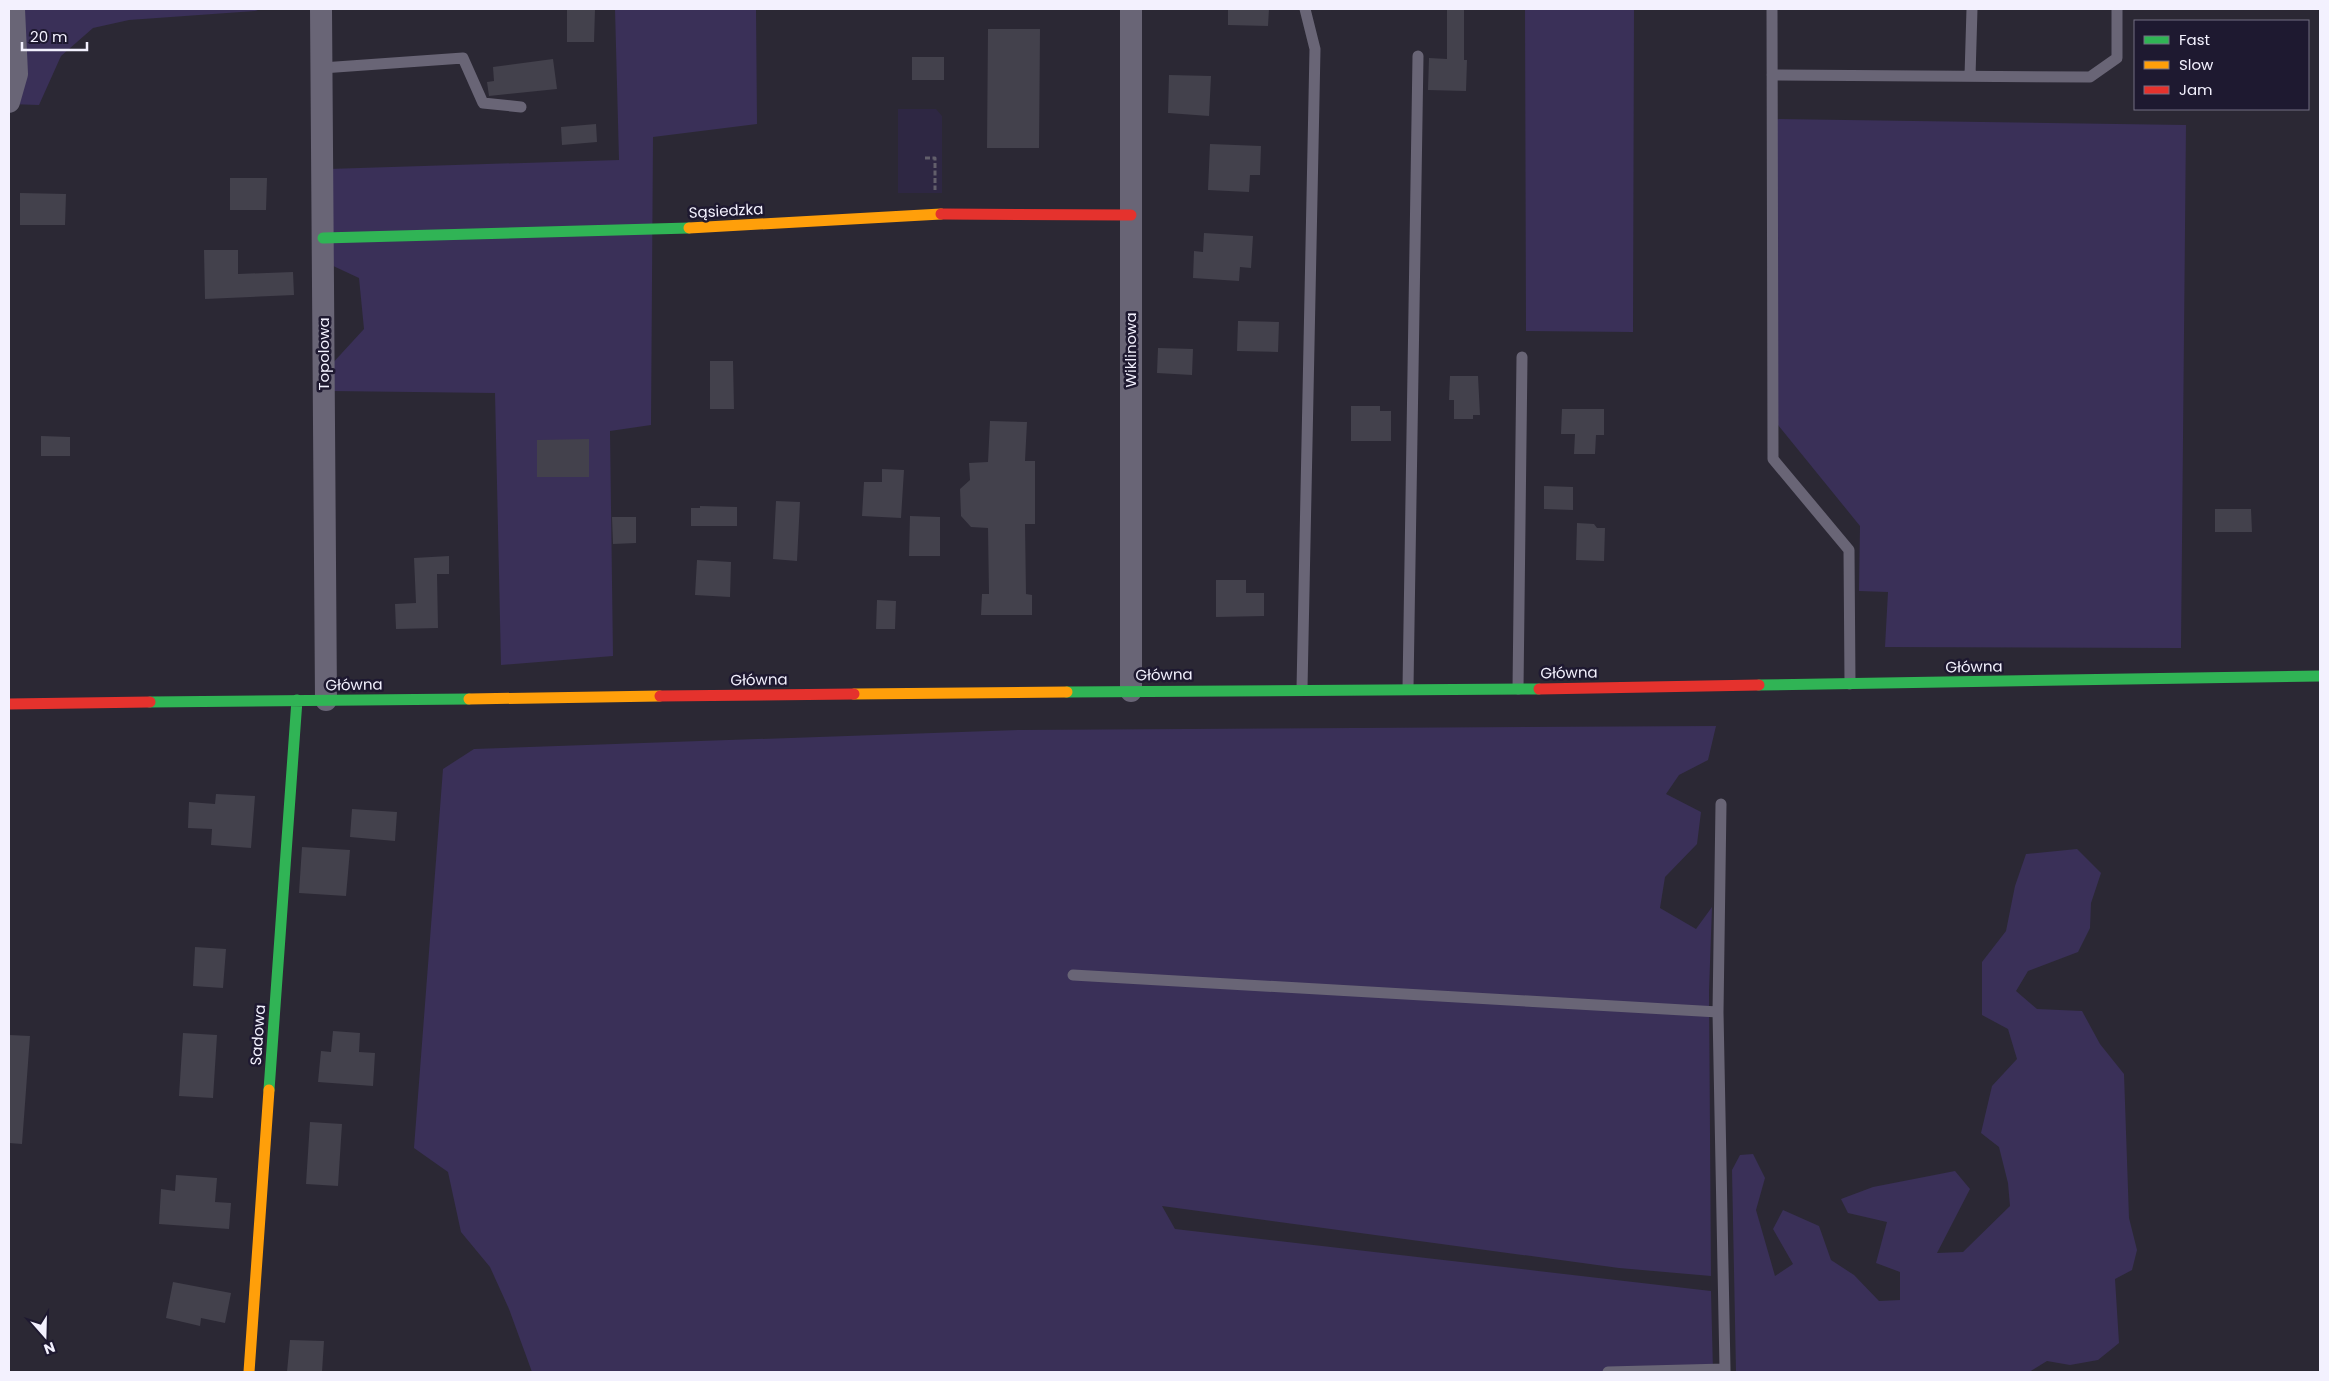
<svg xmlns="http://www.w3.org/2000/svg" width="2329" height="1381" font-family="Poppins,sans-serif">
  <rect width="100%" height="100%" fill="#2b2834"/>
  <!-- built -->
  <path fill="#2e2743" d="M 898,109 L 936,109 L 942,116 L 942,193 L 898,193 Z"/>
  <!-- green -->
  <path fill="#3a3058" d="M 9,9 L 261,9 L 255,11 L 129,20 L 93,28 L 61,56 L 39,105 L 9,104 Z
    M 615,9 L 756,9 L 757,124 L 653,137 L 651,425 L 610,431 L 613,656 L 501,665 L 495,393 L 330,391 L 330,366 L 364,329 L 359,278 L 329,264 L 328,169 L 619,160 Z
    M 1525,9 L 1634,9 L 1633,332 L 1526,331 Z
    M 1770,119 L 2186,125 L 2181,648 L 1885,647 L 1888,592 L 1859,591 L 1860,526 L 1778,425 Z
    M 1716,726 L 1708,760 L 1679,775 L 1666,794 L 1701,812 L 1697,844 L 1665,877 L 1660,908 L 1696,929 L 1712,907 L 1709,991 L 1711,1276 L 1619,1268 L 1162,1206 L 1175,1229 L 1711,1291 L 1713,1372 L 532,1372 L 509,1309 L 490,1267 L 461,1232 L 448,1172 L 414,1148 L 443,769 L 474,749 L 1018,730 Z
    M 2077,849 L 2101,873 L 2091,903 L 2090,928 L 2078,952 L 2028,971 L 2016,991 L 2037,1009 L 2082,1011 L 2100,1044 L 2124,1074 L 2129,1218 L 2137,1250 L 2132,1270 L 2115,1279 L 2119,1343 L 2098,1360 L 2070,1365 L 2047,1361 L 2029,1372 L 1736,1372 L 1732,1170 L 1740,1155 L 1753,1154 L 1765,1178 L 1756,1210 L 1775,1276 L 1793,1264 L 1773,1229 L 1783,1210 L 1819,1226 L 1831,1260 L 1854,1275 L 1879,1301 L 1900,1300 L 1900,1272 L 1876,1263 L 1887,1222 L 1848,1213 L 1841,1199 L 1873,1187 L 1955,1171 L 1970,1189 L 1937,1253 L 1963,1252 L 2010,1206 L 2008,1183 L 1999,1147 L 1981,1133 L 1992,1086 L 2017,1059 L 2008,1029 L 1982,1015 L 1982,962 L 2006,931 L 2015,886 L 2026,854 Z"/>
  <!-- building -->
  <path fill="#43414c" d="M 567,9 L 595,9 L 594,42 L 567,42 Z
    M 1228,9 L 1269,9 L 1268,26 L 1228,25 Z
    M 1447,9 L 1464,9 L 1464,60 L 1467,60 L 1466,91 L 1428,90 L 1429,58 L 1447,59 Z
    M 988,29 L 1040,29 L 1039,148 L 987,148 Z
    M 912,57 L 944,57 L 944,80 L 912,80 Z
    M 553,59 L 557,89 L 489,96 L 487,82 L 494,81 L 493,67 Z
    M 1169,75 L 1211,76 L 1209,116 L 1168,113 Z
    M 596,124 L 597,142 L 562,145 L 561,127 Z
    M 1210,144 L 1261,146 L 1260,175 L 1250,175 L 1249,192 L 1208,190 Z
    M 230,178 L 267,178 L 266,210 L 230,210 Z
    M 20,193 L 66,194 L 65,225 L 20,225 Z
    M 1204,233 L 1253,236 L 1251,268 L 1240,267 L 1239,281 L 1193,278 L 1194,251 L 1203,252 Z
    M 204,250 L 238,250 L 238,274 L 293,272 L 294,295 L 205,299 Z
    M 1238,321 L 1279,322 L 1278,352 L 1237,351 Z
    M 1158,348 L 1193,349 L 1192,375 L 1157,373 Z
    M 710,361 L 733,361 L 734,409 L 710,409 Z
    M 1450,376 L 1478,376 L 1480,415 L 1473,415 L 1473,419 L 1454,419 L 1454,400 L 1449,400 Z
    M 1351,406 L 1380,406 L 1380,411 L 1391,411 L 1391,441 L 1351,441 Z
    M 1562,409 L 1604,409 L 1604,435 L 1596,435 L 1595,454 L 1574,454 L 1575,434 L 1561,434 Z
    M 990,421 L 1027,422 L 1025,461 L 1035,461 L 1035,524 L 1025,524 L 1026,594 L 1032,595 L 1032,615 L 981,615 L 982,594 L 989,594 L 988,528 L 971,527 L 961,516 L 960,489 L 970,480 L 969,463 L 988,462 Z
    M 41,436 L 70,437 L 70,456 L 41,456 Z
    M 589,439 L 589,477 L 537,477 L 537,440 Z
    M 882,469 L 904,470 L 901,518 L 862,516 L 864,482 L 882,482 Z
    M 1544,486 L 1573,487 L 1573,510 L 1544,509 Z
    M 776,501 L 800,502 L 797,561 L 773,559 Z
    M 700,506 L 737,507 L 737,526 L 691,526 L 691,508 L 700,508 Z
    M 2215,509 L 2251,509 L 2252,532 L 2215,532 Z
    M 910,516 L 940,517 L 940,556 L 909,556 Z
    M 612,517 L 636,517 L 636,543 L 613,544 Z
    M 1577,523 L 1594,524 L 1597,528 L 1605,528 L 1604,561 L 1576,560 Z
    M 449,556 L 449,574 L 437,574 L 438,628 L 396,629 L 395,604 L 416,603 L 414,558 Z
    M 697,560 L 731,562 L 730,597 L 695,595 Z
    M 1216,580 L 1246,580 L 1246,593 L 1264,593 L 1264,616 L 1216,617 Z
    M 877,600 L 896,601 L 895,629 L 876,629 Z
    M 216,794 L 255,796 L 251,848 L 211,845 L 212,829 L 188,828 L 189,802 L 215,804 Z
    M 352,809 L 397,812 L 395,841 L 350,837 Z
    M 302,847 L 350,850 L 346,896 L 299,893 Z
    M 195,947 L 226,949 L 223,988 L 193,986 Z
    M 333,1031 L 360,1033 L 359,1052 L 375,1053 L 373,1086 L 318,1082 L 321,1051 L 331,1052 Z
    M 183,1033 L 217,1035 L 213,1098 L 179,1096 Z
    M 9,1035 L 30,1036 L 22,1144 L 9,1143 Z
    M 310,1122 L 342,1124 L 338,1186 L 306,1184 Z
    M 176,1175 L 217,1178 L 215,1202 L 231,1203 L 229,1229 L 159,1224 L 161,1189 L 175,1191 Z
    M 173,1282 L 231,1293 L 225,1323 L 201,1318 L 200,1326 L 166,1318 Z
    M 290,1340 L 324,1341 L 322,1372 L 287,1372 Z"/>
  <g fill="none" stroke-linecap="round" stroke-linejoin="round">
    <!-- path -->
    <path stroke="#625f6b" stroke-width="3" stroke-dasharray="5 2.5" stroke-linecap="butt" d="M 925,158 L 935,158 L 935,190"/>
    <!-- lane -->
    <path stroke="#696576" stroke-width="11" d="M 1772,9 L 1773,459 L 1849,550 L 1850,684
      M 322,68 L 463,58 L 483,103 L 521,107
      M 1772,75 L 2090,77 L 2117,58 L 2117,9
      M 1970,76 L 1972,9
      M 1408,688 L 1418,56
      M 1302,689 L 1315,49 L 1305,9
      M 1518,689 L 1522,357
      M 1721,804 L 1718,1012 L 1725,1369
      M 1073,975 L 1718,1012
      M 1608,1372 L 1725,1369 L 1725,1372"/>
    <!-- street -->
    <path stroke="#696576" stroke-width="22" d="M 321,9 L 326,700
      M 1131,9 L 1131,691
      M 9,102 L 17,74 L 14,9"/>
    <!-- fast -->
    <path stroke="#30b455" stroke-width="11" d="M 323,238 L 689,228
      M 1759,685 L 2320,676
      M 1067,692 L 1539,689
      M 150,702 L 469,699
      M 269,1090 L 297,700"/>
    <!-- slow -->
    <path stroke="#ff9f0a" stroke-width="11" d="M 689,228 L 941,214
      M 854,694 L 1067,692
      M 469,699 L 660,696
      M 249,1372 L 269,1090"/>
    <!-- jam -->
    <path stroke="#e5322d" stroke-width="11" d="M 941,214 L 1131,215
      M 1539,689 L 1759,685
      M 660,696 L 854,694
      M 9,704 L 150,702"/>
  </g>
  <g text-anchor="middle" stroke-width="5" stroke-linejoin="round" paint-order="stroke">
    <!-- street labels -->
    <g font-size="15" fill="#f3f1fe" stroke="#1e1930">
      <text transform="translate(726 211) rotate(-3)" y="5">Sąsiedzka</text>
      <text transform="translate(1131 350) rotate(-90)" y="5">Wiklinowa</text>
      <text transform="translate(324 354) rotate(-90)" y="5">Topolowa</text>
      <text transform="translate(1974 667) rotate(-1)" y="5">Główna</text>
      <text transform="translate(1569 673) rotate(-1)" y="5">Główna</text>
      <text transform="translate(1164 675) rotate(-1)" y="5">Główna</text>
      <text transform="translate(759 680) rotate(-1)" y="5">Główna</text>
      <text transform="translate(354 685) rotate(-1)" y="5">Główna</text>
      <text transform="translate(258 1035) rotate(-86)" y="5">Sadowa</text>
    </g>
  </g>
  <!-- border -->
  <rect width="2329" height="1381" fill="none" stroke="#f3f1fe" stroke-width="20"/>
  <!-- legend -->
  <rect x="2134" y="20" width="175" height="90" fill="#1e1930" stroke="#736f82"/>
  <rect x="2144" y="36" width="25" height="8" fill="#30b455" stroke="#736f82"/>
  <text x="2179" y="45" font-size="15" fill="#f3f1fe">Fast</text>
  <rect x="2144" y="61" width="25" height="8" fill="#ff9f0a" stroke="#736f82"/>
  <text x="2179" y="70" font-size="15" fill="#f3f1fe">Slow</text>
  <rect x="2144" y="86" width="25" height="8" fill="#e5322d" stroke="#736f82"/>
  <text x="2179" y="95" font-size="15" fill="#f3f1fe">Jam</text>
  <!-- north arrow -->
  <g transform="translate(45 1336) rotate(160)" stroke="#1e1930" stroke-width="4" paint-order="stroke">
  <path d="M0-4L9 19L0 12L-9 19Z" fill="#f3f1fe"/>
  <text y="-8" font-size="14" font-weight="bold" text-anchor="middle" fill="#f3f1fe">N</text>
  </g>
  <!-- scale -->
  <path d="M22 42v8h65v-8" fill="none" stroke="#f3f1fe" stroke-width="2.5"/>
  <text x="30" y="42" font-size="15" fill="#f3f1fe" stroke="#1e1930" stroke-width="4" paint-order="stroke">20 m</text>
</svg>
